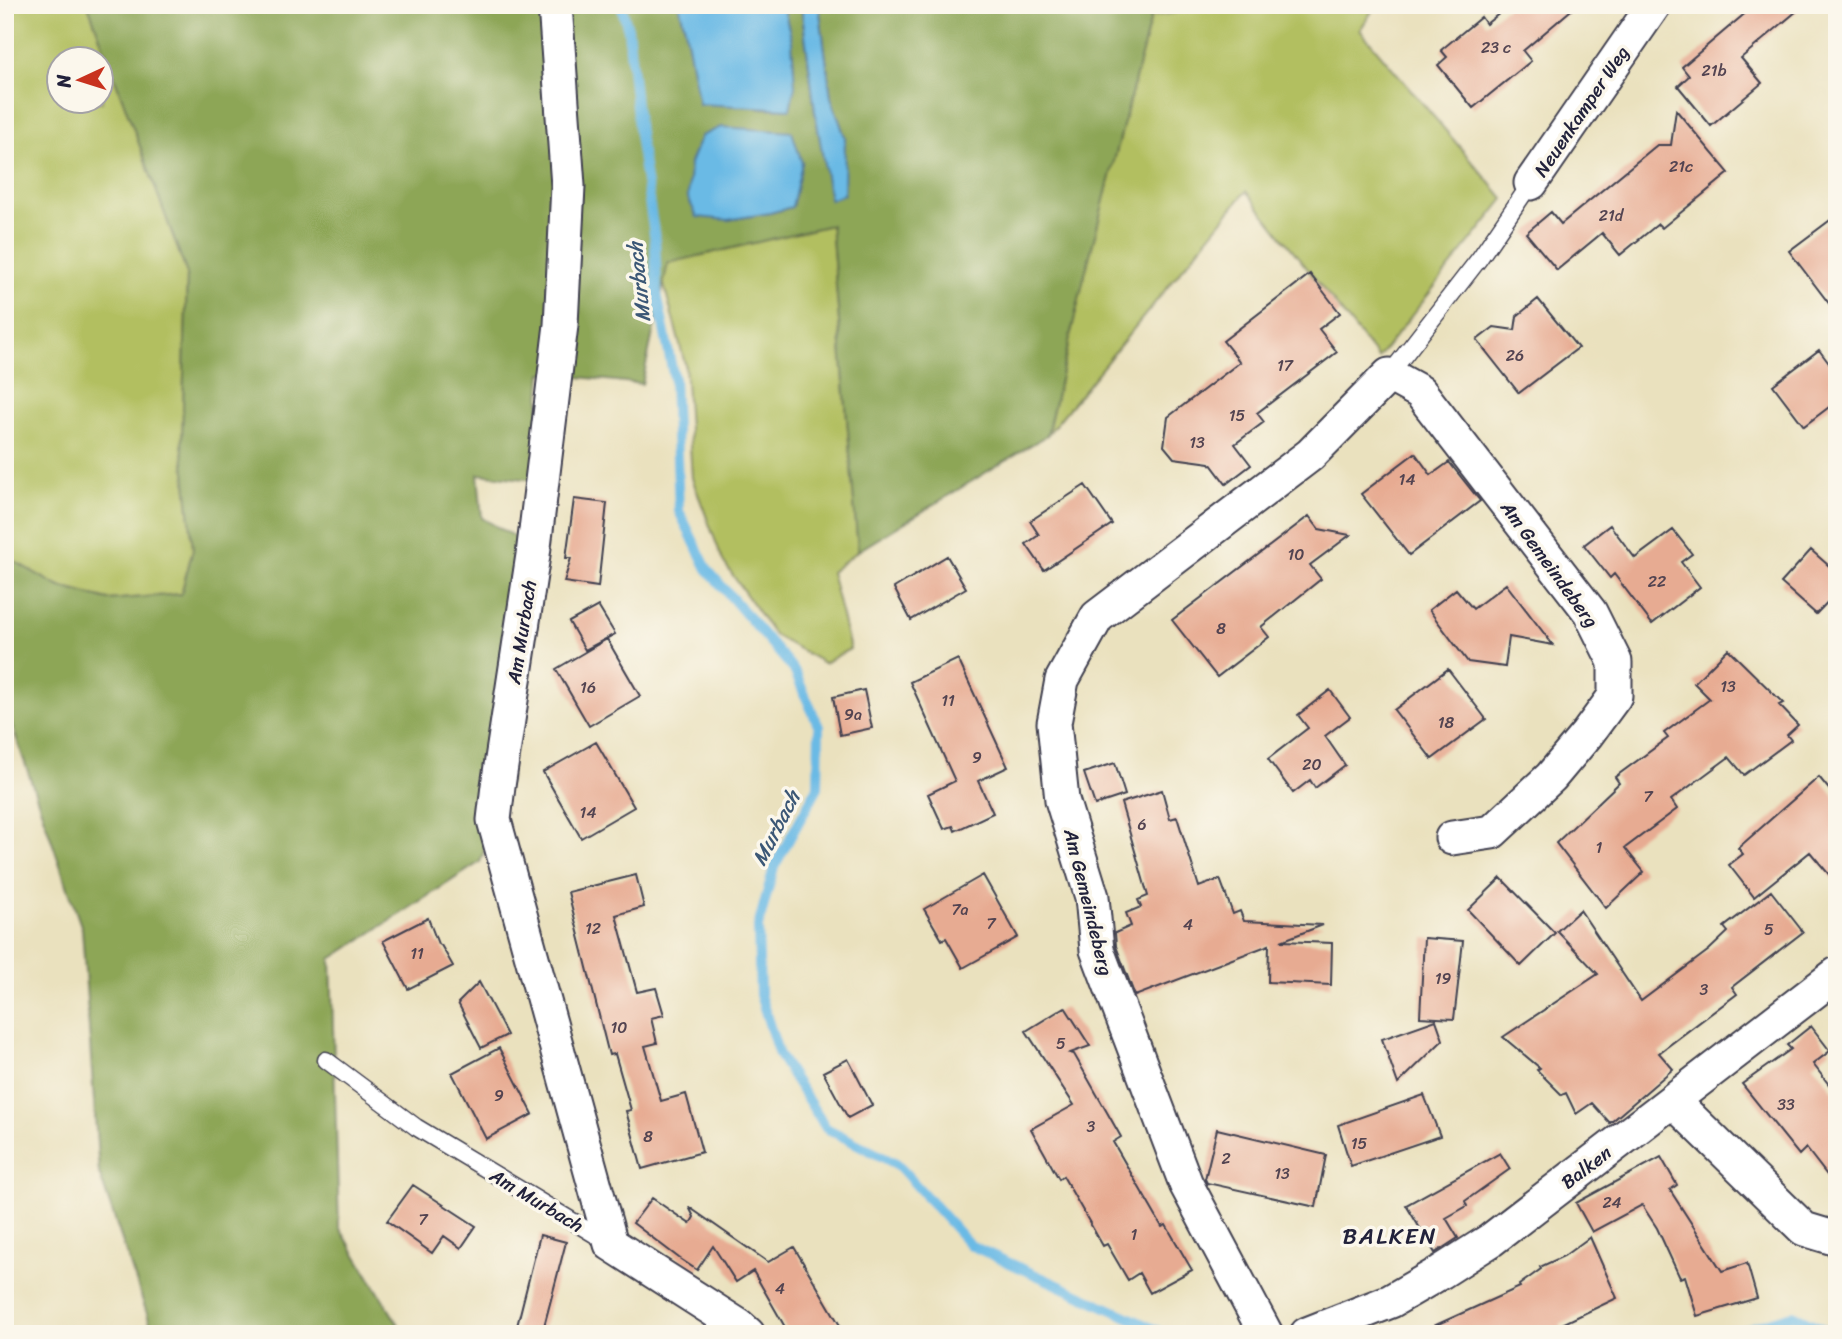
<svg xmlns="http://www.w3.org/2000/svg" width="1842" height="1339" font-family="Sriracha,sans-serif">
  <rect width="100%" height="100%" fill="#fbf7ec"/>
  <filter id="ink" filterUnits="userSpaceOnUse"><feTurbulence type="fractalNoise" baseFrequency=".0143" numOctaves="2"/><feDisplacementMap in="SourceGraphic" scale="14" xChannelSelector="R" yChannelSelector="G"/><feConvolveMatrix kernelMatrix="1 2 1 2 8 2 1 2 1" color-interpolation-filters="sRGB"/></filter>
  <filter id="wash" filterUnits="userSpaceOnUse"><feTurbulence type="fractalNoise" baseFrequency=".00686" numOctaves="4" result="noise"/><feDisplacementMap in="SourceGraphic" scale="28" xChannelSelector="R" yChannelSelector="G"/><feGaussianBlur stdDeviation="1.57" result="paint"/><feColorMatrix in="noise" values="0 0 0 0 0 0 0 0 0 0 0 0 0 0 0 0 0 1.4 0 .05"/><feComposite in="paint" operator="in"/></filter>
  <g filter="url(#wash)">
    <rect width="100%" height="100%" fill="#eae1be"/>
    <!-- green -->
    <path fill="#b2bf61" stroke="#6a704e" stroke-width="2" fill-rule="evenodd" d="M 5,5 L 88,5 L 187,274 L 182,442 L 193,549 L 181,594 L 108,600 L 58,586 L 5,556 ZM 60,60 L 102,60 L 102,102 L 60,102 Z
      M 1216,5 L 1376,5 L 1360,30 L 1504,199 L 1378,358 L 1246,191 L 1047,435 L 1084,278 L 1151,17 Z
      M 831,225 L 858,551 L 831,572 L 850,649 L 824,663 L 774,635 L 723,561 L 692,478 L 685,364 L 663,281 L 668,263 Z"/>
    <!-- forest -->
    <path fill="#8da657" stroke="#586449" stroke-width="2" fill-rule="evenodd" d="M 88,5 L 679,5 L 685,28 L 757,108 L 789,109 C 800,75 791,39 783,5 L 801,5 L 815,111 L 831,200 L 845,137 L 831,97 L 819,5 L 1150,5 L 1151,17 L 1084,278 L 1047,435 L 858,551 L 831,225 L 668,263 L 642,384 L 542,373 L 534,480 L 478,474 L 482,518 L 520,540 L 510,779 L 480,862 L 331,959 L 339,1227 L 404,1334 L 154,1334 L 99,1173 L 82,929 L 5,705 L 5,556 L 58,586 L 108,600 L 181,594 L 193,549 L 182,442 L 187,274 ZM 802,163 L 792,207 L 770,213 L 728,220 Z"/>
    <!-- water -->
    <path fill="#6abae5" stroke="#466e90" stroke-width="2" d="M 679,5 L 783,5 L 792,41 L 795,86 L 790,109 L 699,104 L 685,28 Z
      M 801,5 L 819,5 L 831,97 L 845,137 L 844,194 L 830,200 L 815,111 Z
      M 721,127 L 792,132 L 802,163 L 792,207 L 770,213 L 728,220 L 697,217 L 688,198 L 690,163 L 701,136 Z"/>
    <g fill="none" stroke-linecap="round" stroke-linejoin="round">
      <!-- stream -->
      <path stroke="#6abae5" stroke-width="10" d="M 621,5 L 628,29 L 639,134 L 655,240 L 657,294 L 674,379 L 679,511 L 707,569 L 794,670 L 819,727 L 818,787 L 774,867 L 758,927 L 760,995 L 779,1055 L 826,1128 L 898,1165 L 970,1245 L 1165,1334
        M 1730,1334 L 1793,1315 L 1833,1334"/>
    </g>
    <g id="blocks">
      <!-- building -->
      <path fill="#e7ab92" d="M 1510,5 L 1577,5 L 1523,51 L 1531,61 L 1473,108 L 1438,65 L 1447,57 L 1441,50 L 1481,17 L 1486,24 Z
        M 1755,5 L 1804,5 L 1741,58 L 1762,83 L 1711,126 L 1678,86 L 1689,76 L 1682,67 Z
        M 1676,110 L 1729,173 L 1662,228 L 1658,224 L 1620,255 L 1602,233 L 1557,270 L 1526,233 L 1551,212 L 1561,224 L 1657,145 L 1671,145 Z
        M 1837,215 L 1837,314 L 1789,251 Z
        M 1310,274 L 1340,313 L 1319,329 L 1337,352 L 1257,413 L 1264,422 L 1235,444 L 1251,465 L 1226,484 L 1210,463 L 1174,458 L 1164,446 L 1168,417 L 1240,362 L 1223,341 Z
        M 1538,299 L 1578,348 L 1519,393 L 1477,340 L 1494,327 L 1515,330 L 1517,316 Z
        M 1819,350 L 1837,374 L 1837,401 L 1804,426 L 1773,385 Z
        M 1415,453 L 1431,475 L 1449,462 L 1480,501 L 1409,555 L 1361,494 Z
        M 1085,485 L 1112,524 L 1044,570 L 1026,544 L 1039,535 L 1030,521 Z
        M 574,499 L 607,503 L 598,587 L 564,582 L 571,558 L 566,558 Z
        M 1309,516 L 1319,529 L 1350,535 L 1310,565 L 1321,579 L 1261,627 L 1269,637 L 1217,677 L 1172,620 Z
        M 1610,525 L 1635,558 L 1673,530 L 1692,554 L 1681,562 L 1700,587 L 1652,624 L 1614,574 L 1610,578 L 1584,545 Z
        M 1811,550 L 1837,573 L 1837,592 L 1816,614 L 1781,583 Z
        M 947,556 L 966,588 L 911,620 L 894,588 Z
        M 1506,584 L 1553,645 L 1509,637 L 1505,667 L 1468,662 L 1429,610 L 1456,589 L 1473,609 Z
        M 598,606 L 615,634 L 585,650 L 569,622 Z
        M 607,639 L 640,696 L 589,726 L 556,669 Z
        M 1728,649 L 1783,703 L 1779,705 L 1798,725 L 1787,735 L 1791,740 L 1744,775 L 1729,757 L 1671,800 L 1677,809 L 1625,848 L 1644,872 L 1606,908 L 1556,843 L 1619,783 L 1615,777 L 1668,738 L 1664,733 L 1710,699 L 1694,683 Z
        M 958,659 L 1008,767 L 978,781 L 993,813 L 955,831 L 953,826 L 944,829 L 928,794 L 955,781 L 910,682 Z
        M 1448,669 L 1486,719 L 1432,759 L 1394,710 Z
        M 864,690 L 872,728 L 840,735 L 833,697 Z
        M 1330,690 L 1350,717 L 1325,736 L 1345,765 L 1315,788 L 1310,780 L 1293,793 L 1268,759 L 1308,728 L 1298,715 Z
        M 596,742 L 634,807 L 581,838 L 543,772 Z
        M 1115,763 L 1125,795 L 1095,805 L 1084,773 Z
        M 1819,777 L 1837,799 L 1837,884 L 1810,852 L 1754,897 L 1729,865 L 1743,854 L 1738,848 Z
        M 1162,790 L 1170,819 L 1177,817 L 1199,887 L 1220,879 L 1233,914 L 1240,911 L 1244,921 L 1323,925 L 1281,941 L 1332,943 L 1331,985 L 1268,982 L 1269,945 L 1135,996 L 1116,946 L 1115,933 L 1131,926 L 1126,913 L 1141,907 L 1138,900 L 1148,896 L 1121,803 Z
        M 636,875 L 644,907 L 616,915 L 637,992 L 656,988 L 664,1015 L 651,1018 L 657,1043 L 645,1046 L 661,1101 L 686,1094 L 702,1152 L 642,1169 L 626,1111 L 631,1110 L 615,1054 L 609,1055 L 568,892 Z
        M 983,875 L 1018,937 L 963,968 L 946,938 L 942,940 L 924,909 Z
        M 1501,878 L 1555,933 L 1521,966 L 1468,910 Z
        M 1771,891 L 1803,932 L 1732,987 L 1737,994 L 1659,1053 L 1673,1069 L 1610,1123 L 1592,1103 L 1576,1114 L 1566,1093 L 1562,1095 L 1537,1070 L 1540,1068 L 1503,1037 L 1598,974 L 1557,931 L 1580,910 L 1641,1001 L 1709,950 L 1728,932 L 1724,927 Z
        M 428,918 L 438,944 L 441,945 L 453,966 L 408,989 L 383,941 Z
        M 1424,938 L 1463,941 L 1454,1019 L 1420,1017 Z
        M 479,982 L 507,1035 L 481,1048 L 458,1003 Z
        M 1065,1007 L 1090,1046 L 1070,1053 L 1074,1054 L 1121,1137 L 1113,1142 L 1162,1227 L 1166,1225 L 1192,1270 L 1150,1293 L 1139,1273 L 1128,1280 L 1107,1244 L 1103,1246 L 1063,1176 L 1059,1179 L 1031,1129 L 1074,1105 L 1026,1031 Z
        M 1436,1020 L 1443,1040 L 1398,1084 L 1382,1039 Z
        M 1811,1026 L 1830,1051 L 1813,1064 L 1837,1095 L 1837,1188 L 1806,1148 L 1799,1155 L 1742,1084 L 1791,1049 L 1787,1045 Z
        M 499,1048 L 533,1114 L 486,1139 L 452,1073 Z
        M 848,1059 L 872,1105 L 848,1118 L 823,1072 Z
        M 1424,1095 L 1440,1136 L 1351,1166 L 1338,1125 Z
        M 1217,1129 L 1326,1155 L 1316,1207 L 1207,1183 L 1205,1179 Z
        M 1500,1153 L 1510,1169 L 1465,1201 L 1467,1206 L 1446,1218 L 1458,1238 L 1435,1253 L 1406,1205 Z
        M 1661,1157 L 1677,1185 L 1670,1190 L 1722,1271 L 1747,1263 L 1757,1298 L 1697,1316 L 1685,1276 L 1680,1278 L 1657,1228 L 1642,1205 L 1592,1232 L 1576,1203 Z
        M 413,1185 L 476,1226 L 461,1248 L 444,1236 L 432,1253 L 387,1221 Z
        M 652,1198 L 690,1224 L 694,1217 L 689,1207 L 768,1262 L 794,1247 L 845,1334 L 789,1334 L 753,1271 L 736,1282 L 713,1246 L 697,1270 L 679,1258 L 633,1223 Z
        M 540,1235 L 566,1242 L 542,1334 L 515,1334 Z
        M 1590,1237 L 1617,1298 L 1560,1325 L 1564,1334 L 1416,1334 L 1520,1287 L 1519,1285 L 1541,1269 L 1540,1267 L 1564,1256 Z"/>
    </g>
  </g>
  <g filter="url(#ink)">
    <use href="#blocks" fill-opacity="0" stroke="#403f4f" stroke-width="2"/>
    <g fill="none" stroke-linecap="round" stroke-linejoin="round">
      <!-- service casing -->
      <g stroke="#403f4f" stroke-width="19">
        <path id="service" d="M 1389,375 L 1479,259 L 1531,183
          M 326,1060 L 416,1127 L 609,1243"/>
      </g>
      <!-- minor casing -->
      <g stroke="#403f4f" stroke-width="37">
        <path id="minor" d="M 555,5 L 568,186 L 561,325 L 533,555 L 498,786 L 494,820 L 611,1244 L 739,1326 L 748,1334
          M 1531,183 L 1654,5
          M 1673,1101 L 1804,1229 L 1837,1239
          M 1266,1334 L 1186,1184 L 1097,950 L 1092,897 L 1062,800 L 1054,723 L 1062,680 L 1097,617 L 1310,455 L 1389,375 L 1420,392 L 1590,612 L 1615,662 L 1615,696 L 1587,734 L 1551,777 L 1492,832 L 1452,838
          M 1307,1334 L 1391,1301 L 1441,1272 L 1491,1240 L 1837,974"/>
      </g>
      <!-- service -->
      <use href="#service" stroke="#fff" stroke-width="16"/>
      <!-- minor -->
      <use href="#minor" stroke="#fff" stroke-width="33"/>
    </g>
  </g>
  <g text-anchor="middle" stroke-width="7" stroke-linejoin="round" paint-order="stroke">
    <!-- number labels -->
    <g font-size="16" fill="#534451">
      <text x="1496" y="53">23 c</text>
      <text x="1714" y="76">21b</text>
      <text x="1681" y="172">21c</text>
      <text x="1611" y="221">21d</text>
      <text x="1515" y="361">26</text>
      <text x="1285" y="371">17</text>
      <text x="1237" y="421">15</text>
      <text x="1197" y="448">13</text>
      <text x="1407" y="485">14</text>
      <text x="1296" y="560">10</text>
      <text x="1657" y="587">22</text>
      <text x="1221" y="634">8</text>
      <text x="1728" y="692">13</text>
      <text x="588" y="693">16</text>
      <text x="948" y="706">11</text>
      <text x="853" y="720">9a</text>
      <text x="1446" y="728">18</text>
      <text x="977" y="763">9</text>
      <text x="1312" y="770">20</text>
      <text x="1648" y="802">7</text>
      <text x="588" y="818">14</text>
      <text x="1142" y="830">6</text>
      <text x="1599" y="853">1</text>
      <text x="960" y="915">7a</text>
      <text x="991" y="929">7</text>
      <text x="1188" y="930">4</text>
      <text x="593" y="934">12</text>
      <text x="1769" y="935">5</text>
      <text x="417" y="959">11</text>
      <text x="1443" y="984">19</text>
      <text x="1704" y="995">3</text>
      <text x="619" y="1033">10</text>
      <text x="1061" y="1049">5</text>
      <text x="499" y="1101">9</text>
      <text x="1786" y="1110">33</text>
      <text x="1091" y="1132">3</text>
      <text x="648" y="1142">8</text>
      <text x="1359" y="1149">15</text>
      <text x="1226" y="1164">2</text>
      <text x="1282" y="1179">13</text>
      <text x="1612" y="1208">24</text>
      <text x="423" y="1225">7</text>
      <text x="1134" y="1240">1</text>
      <text x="780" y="1294">4</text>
    </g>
    <!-- street labels -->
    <g font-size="19" fill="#22223b" stroke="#fbf7ec">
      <text transform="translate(1581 111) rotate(-56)" y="7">Neuenkamper Weg</text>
      <text transform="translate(1550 564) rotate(54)" y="7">Am Gemeindeberg</text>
      <text transform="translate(521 632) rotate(-81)" y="7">Am Murbach</text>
      <text transform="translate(1089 902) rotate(76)" y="7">Am Gemeindeberg</text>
      <text transform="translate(1586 1167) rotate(-37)" y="7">Balken</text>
      <text transform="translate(537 1200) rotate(31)" y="7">Am Murbach</text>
    </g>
    <!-- water labels -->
    <g font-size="21" font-style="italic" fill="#3b5776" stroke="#fbf7ec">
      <text transform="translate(639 282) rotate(-96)" y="7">Murbach</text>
      <text transform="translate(776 828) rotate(-63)" y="7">Murbach</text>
    </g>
    <!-- quarter labels -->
    <g font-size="23" letter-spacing="2" fill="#22223b" stroke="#fbf7ec">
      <text x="1390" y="1244">BALKEN</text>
    </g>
  </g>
  <!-- margin -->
  <rect width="1842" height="1339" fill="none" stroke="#fbf7ec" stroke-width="28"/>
  <!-- north arrow -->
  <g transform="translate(80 80) rotate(266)"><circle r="33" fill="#fbf7ec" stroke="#a4a2a5" stroke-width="2"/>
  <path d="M0-5L12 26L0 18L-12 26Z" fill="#c8321e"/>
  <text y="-10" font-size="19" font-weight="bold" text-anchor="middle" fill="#22223b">N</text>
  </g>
</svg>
